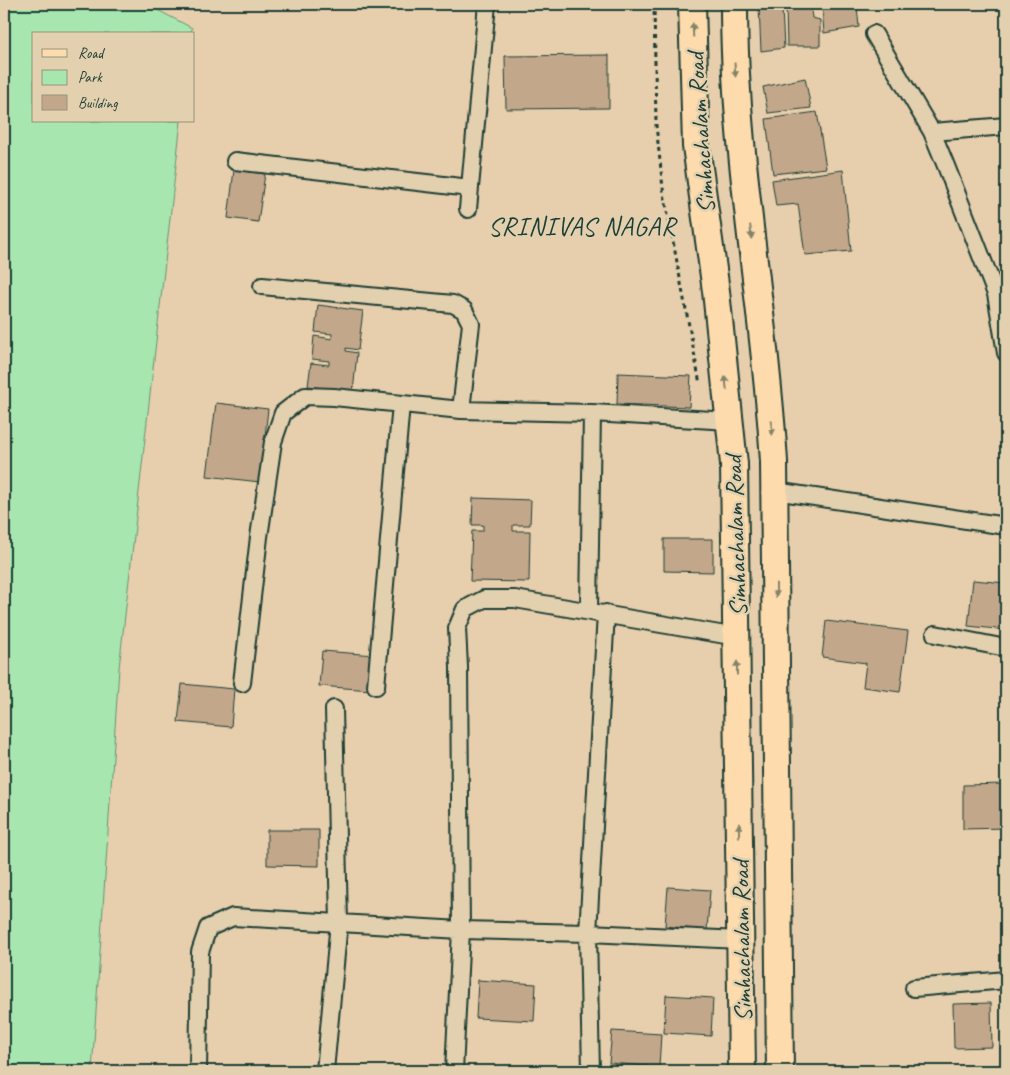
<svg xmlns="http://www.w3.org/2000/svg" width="1010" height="1075" font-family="Caveat,sans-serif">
  <rect width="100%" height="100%" fill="#e7cfad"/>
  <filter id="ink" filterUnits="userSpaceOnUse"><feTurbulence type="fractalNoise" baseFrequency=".02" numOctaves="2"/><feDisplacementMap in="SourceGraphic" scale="10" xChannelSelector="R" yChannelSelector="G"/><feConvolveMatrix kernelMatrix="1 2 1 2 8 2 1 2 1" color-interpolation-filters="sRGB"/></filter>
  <g filter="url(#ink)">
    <!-- green -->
    <path fill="#a7e7af" stroke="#639272" d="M 4,4 L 146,4 L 192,28 L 191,34 L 34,34 L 34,121 L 181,121 L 119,668 L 92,1071 L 4,1071 Z"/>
    <!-- building -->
    <path fill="#c2a78b" stroke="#1f3d34" d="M 857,6 L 859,27 L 824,33 L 822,7 Z
      M 759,7 L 782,8 L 784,48 L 761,51 Z
      M 786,7 L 811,8 L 812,18 L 820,20 L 820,46 L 787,46 Z
      M 609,55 L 609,108 L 506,109 L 505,56 Z
      M 805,78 L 811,108 L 768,113 L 763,87 Z
      M 817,112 L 826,168 L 773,174 L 766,119 Z
      M 234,170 L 265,174 L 258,222 L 228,218 Z
      M 843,170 L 851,251 L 805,255 L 798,204 L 776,206 L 772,180 Z
      M 318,305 L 363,311 L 358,350 L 346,348 L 346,351 L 357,353 L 353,392 L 308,386 L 311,363 L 329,365 L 329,361 L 312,359 L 314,336 L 332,339 L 332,334 L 315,332 Z
      M 618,373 L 691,376 L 689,407 L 617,404 Z
      M 216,403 L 268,409 L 260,482 L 207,476 Z
      M 473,498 L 531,500 L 530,525 L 513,525 L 513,531 L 530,531 L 529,582 L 470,581 L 472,531 L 483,531 L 483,525 L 472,525 Z
      M 664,539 L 713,539 L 713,572 L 664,571 Z
      M 973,580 L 1006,583 L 1006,630 L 968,626 Z
      M 826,621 L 908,631 L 900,692 L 863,687 L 866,663 L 822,657 Z
      M 322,651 L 375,655 L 371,690 L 319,686 Z
      M 182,684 L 234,689 L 231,727 L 178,722 Z
      M 1006,784 L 1006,828 L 963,829 L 963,785 Z
      M 267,830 L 319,830 L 319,866 L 267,865 Z
      M 668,887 L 710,890 L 707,930 L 665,926 Z
      M 478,980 L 536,984 L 534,1021 L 476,1018 Z
      M 666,995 L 713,998 L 711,1036 L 664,1033 Z
      M 991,1003 L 992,1047 L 954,1048 L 953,1004 Z
      M 612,1031 L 661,1034 L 659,1067 L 609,1063 Z"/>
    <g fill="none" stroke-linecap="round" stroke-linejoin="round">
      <!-- street casing -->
      <g stroke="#1f3d34" stroke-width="20">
        <path id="street" d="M 874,34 L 932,132 L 946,166 L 996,294 L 1006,353
          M 932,132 L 1006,126
          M 235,161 L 470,188
          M 468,209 L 487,4
          M 262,286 L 453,304 L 464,310 L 471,324 L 461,410
          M 775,491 L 1006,526
          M 589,611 L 592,413
          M 935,634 L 1006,648
          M 242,683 L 259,537 L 273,442 L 283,413 L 305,396 L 334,397 L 461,410 L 592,413 L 730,421
          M 376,686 L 401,404
          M 914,988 L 1006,980
          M 198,1071 L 200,952 L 208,928 L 233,917 L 461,930 L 459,667 L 457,628 L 465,609 L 484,599 L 515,599 L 737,637
          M 325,1071 L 339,922 L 334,709
          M 454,1071 L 461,930 L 588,933 L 606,613
          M 591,1071 L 588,933 L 741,940"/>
      </g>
      <!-- primary casing -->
      <g stroke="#1f3d34" stroke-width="30">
        <path id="primary" d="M 692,4 L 696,146 L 716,291 L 734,464 L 742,1071
          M 734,4 C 734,157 765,309 774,462 L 780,1071"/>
      </g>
      <!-- path -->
      <path stroke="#1f3d34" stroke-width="3" stroke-dasharray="4 4" stroke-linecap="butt" d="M 654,4 L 656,125 L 663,188 L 700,384"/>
      <!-- street -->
      <use href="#street" stroke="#e2d0ae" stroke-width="16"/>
      <!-- primary -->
      <use href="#primary" stroke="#fedbac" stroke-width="26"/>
    </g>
    <!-- one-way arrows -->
    <defs><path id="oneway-solid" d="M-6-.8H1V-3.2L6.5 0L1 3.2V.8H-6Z" transform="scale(1.25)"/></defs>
    <g fill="#83846a">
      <use href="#oneway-solid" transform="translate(693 30) rotate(-92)"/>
      <use href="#oneway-solid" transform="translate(735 70) rotate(86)"/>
      <use href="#oneway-solid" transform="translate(751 232) rotate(83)"/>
      <use href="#oneway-solid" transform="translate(726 383) rotate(-96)"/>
      <use href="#oneway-solid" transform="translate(772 428) rotate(87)"/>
      <use href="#oneway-solid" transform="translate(776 590) rotate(90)"/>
      <use href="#oneway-solid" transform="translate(737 668) rotate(-90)"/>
      <use href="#oneway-solid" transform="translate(739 830) rotate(-91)"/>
    </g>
  </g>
  <g text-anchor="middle" stroke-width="5" stroke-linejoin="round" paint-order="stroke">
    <!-- street labels -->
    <g font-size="25" fill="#1f3d34" stroke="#e2d0ae">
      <text transform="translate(700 133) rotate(-94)" y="9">Simhachalam Road</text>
      <text transform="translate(735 536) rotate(-92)" y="9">Simhachalam Road</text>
      <text transform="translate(741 941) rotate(-91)" y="9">Simhachalam Road</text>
    </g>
    <!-- neighbourhood labels -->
    <g font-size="26" letter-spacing="1" fill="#1f3d34" stroke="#e2d0ae">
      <text x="582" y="235">SRINIVAS NAGAR</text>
    </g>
  </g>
  <!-- margin -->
  <rect width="1010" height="1075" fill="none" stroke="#e2d0ae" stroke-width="20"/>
  <rect x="10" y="10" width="990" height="1055" fill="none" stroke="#1f3d34" stroke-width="2" filter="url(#ink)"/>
  <!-- legend -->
  <rect x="32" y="32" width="162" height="90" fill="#e2d0ae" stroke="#94957d"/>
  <rect x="42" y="49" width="25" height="8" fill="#fedbac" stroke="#94957d"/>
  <text x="78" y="58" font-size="15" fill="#1f3d34">Road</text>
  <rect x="42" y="70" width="25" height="15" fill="#a7e7af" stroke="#94957d"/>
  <text x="78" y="82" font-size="15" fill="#1f3d34">Park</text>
  <rect x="42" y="95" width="25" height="15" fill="#c2a78b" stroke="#94957d"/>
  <text x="78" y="108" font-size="15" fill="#1f3d34">Building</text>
</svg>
